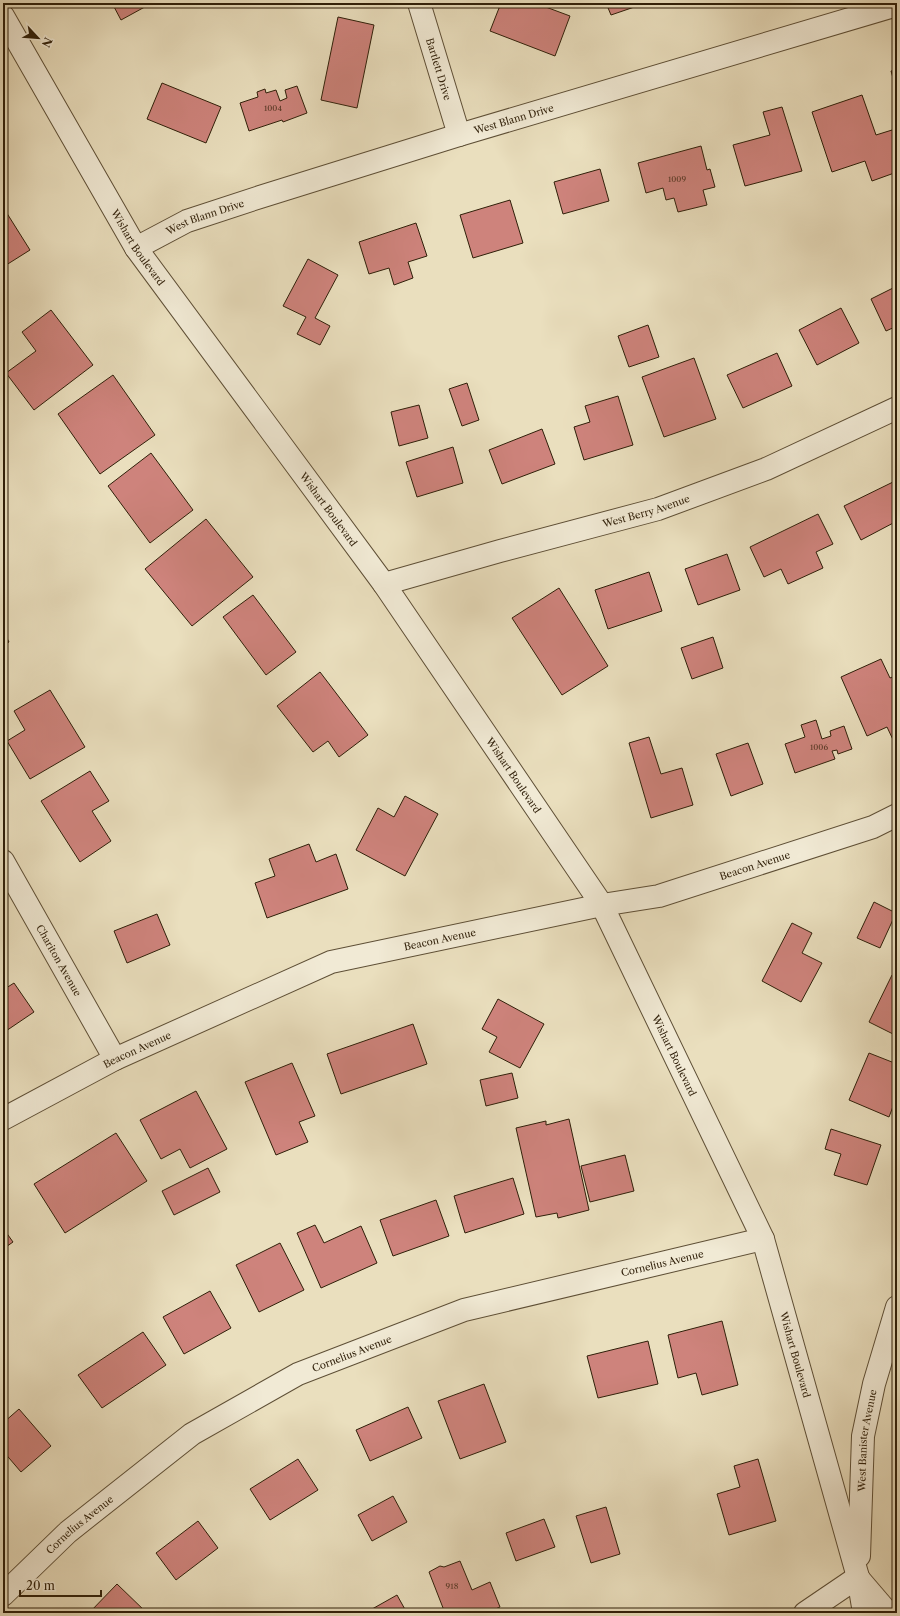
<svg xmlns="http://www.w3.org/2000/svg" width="900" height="1616" font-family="'Libre Caslon Text',serif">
  <rect width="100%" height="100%" fill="#eadfbe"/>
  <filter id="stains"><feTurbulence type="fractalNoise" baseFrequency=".005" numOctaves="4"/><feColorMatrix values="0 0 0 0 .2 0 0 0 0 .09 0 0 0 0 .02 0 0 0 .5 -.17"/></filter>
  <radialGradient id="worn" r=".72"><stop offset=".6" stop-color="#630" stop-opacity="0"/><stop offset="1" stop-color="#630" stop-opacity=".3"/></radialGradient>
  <!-- building -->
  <path fill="#ce837c" stroke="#2f1f09" d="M 112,3 L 152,3 L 121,20 Z
    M 501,3 L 535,3 L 570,16 L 555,56 L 490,31 Z
    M 606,3 L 646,3 L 611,15 Z
    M 338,17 L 374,25 L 357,108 L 321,100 Z
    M 897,70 L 897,92 L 891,71 Z
    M 162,83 L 221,107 L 206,143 L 147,119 Z
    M 297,86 L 307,113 L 283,122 L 282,120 L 249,131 L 240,103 L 258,97 L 257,92 L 265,89 L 266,93 L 276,90 L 280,101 L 287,98 L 285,90 Z
    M 862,95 L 876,135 L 892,130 L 897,144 L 897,172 L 872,181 L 865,161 L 832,172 L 812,112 Z
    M 782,107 L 802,171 L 745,186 L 733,145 L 770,135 L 763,112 Z
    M 701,146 L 707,170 L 710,169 L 715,187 L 703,190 L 707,205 L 678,212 L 674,198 L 666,200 L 663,188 L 646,193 L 638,163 Z
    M 600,169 L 609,201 L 563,214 L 554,182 Z
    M 510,200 L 523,243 L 473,258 L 460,215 Z
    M 3,207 L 30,250 L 3,267 Z
    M 416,223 L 427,256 L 408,262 L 413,278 L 394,285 L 389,268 L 369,274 L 359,242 Z
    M 308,259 L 338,275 L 315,318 L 330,326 L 320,345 L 297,334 L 306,317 L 283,306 Z
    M 897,286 L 897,326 L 886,331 L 871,299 Z
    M 841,308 L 859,343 L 817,365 L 799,330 Z
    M 51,310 L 93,365 L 34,410 L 6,373 L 36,351 L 22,332 Z
    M 648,325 L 659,357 L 629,367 L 618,336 Z
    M 777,353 L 792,386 L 743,408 L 727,375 Z
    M 694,358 L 716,419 L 664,437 L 642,377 Z
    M 113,375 L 155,435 L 100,474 L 58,414 Z
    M 467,383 L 479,420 L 462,426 L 449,389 Z
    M 618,396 L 633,445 L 584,460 L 574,427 L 590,422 L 585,406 Z
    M 419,405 L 428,438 L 399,446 L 391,412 Z
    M 542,429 L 555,464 L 502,484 L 489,450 Z
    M 453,447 L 463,483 L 417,497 L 406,462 Z
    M 151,453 L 193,510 L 150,543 L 108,486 Z
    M 893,482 L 897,490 L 897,521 L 861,540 L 844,506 Z
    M 818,514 L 833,544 L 816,552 L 823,568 L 788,584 L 781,569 L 764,577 L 750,547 Z
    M 206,519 L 253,577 L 192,626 L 145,569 Z
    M 727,554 L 740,590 L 698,605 L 685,569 Z
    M 649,572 L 662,611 L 608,629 L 595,590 Z
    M 559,588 L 608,666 L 562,695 L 512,618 Z
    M 253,595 L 296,652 L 266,675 L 223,617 Z
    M 3,631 L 9,642 L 3,645 Z
    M 713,637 L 723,668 L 692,679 L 681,648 Z
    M 881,659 L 890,678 L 897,675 L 897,745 L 896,746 L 887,727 L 867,736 L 841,677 Z
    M 320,672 L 368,735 L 339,757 L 328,741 L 313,752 L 277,706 Z
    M 50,690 L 85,747 L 30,779 L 7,741 L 25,730 L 14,711 Z
    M 816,720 L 822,739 L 831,736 L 830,731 L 844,726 L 852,749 L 838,754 L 837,750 L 832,751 L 835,759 L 795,773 L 785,744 L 805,737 L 801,725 Z
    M 649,737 L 661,774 L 682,768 L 693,805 L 651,818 L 629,743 Z
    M 748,743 L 763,784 L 731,796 L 716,754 Z
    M 90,771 L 109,801 L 92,811 L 111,841 L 80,862 L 41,801 Z
    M 405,796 L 438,814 L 405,876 L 356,850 L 378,808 L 394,817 Z
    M 309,844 L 316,862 L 336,854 L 348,889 L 267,918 L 255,883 L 275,876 L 269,859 Z
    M 874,902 L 896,913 L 880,948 L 857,938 Z
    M 157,914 L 170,945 L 127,963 L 114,931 Z
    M 792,923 L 812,933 L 802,953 L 822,963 L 801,1002 L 762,981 Z
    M 892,975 L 897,977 L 897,1036 L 869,1022 Z
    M 14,983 L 34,1012 L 3,1033 L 3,990 Z
    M 498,999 L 544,1024 L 520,1068 L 489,1052 L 497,1037 L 482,1029 Z
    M 413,1024 L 427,1064 L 341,1094 L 327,1054 Z
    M 869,1053 L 897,1064 L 897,1096 L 889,1117 L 849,1100 Z
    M 292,1063 L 315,1116 L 299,1122 L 308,1142 L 276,1155 L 245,1082 Z
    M 512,1073 L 518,1098 L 486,1106 L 480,1080 Z
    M 196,1091 L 227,1149 L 190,1168 L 180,1149 L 161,1159 L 140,1120 Z
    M 569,1119 L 589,1210 L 558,1218 L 557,1213 L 536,1217 L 516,1128 L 546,1121 L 546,1125 Z
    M 831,1129 L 881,1145 L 867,1185 L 834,1175 L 841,1154 L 825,1149 Z
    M 116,1133 L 147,1181 L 65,1233 L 34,1184 Z
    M 625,1155 L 634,1191 L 590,1202 L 581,1166 Z
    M 208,1168 L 220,1192 L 174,1215 L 162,1191 Z
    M 513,1178 L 524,1214 L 465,1233 L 454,1196 Z
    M 436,1200 L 449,1236 L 393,1256 L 380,1220 Z
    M 315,1225 L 324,1243 L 361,1226 L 377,1263 L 321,1288 L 297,1233 Z
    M 3,1228 L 13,1242 L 3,1249 Z
    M 280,1243 L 304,1290 L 259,1312 L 236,1265 Z
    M 210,1291 L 231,1328 L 184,1354 L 163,1317 Z
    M 722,1321 L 738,1385 L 702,1395 L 696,1373 L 678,1378 L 668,1335 Z
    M 143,1332 L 166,1365 L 102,1408 L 78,1375 Z
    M 648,1341 L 658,1384 L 598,1398 L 587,1356 Z
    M 484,1384 L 506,1442 L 460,1459 L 438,1401 Z
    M 408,1407 L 422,1438 L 370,1461 L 356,1430 Z
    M 19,1409 L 51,1446 L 21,1472 L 3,1451 L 3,1423 Z
    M 298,1459 L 318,1490 L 270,1520 L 250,1489 Z
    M 758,1459 L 776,1521 L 729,1535 L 717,1494 L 740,1487 L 734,1466 Z
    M 393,1496 L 407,1522 L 372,1541 L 358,1515 Z
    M 606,1507 L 620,1554 L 591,1563 L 576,1516 Z
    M 544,1519 L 555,1547 L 516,1561 L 506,1533 Z
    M 198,1521 L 218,1548 L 176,1580 L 156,1553 Z
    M 460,1561 L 472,1590 L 490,1582 L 500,1607 L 486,1613 L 445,1613 L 429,1572 L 440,1566 L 444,1567 Z
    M 117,1584 L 147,1613 L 89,1613 Z
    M 397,1595 L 407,1613 L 365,1613 Z"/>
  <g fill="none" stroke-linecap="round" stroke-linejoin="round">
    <!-- minor casing -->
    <g stroke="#5e4f36" stroke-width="24">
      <g id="minor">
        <path id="s1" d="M 419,3 L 459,135"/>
        <path id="s2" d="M 3,16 L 136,248 L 384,584 L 602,905 L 763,1239 L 858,1577 L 864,1613"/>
        <path id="s3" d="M 136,248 L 187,221 L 260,197 L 459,135 L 897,5"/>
        <path id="s4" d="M 384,584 L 500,551 L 658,509 L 766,469 L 897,408"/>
        <path id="s5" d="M 3,861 L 115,1059"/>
        <path id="s6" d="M 3,1119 L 115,1059 L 331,962 L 602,905 L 659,896 L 873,827 L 897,815"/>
        <path id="s7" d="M 859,1556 L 863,1436 L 874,1384 L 897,1307"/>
        <path d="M 858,1578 L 888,1613"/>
        <path id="s8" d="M 3,1595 L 68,1532 L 192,1434 L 298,1374 L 464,1310 L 763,1239"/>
        <path d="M 805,1613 L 858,1577"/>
      </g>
    </g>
    <!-- minor -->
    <use href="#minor" stroke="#f1ead5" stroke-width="22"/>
  </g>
  <g text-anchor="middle" stroke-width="3" stroke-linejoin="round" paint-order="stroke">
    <!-- number labels -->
    <g font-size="8" fill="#573826">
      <text x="273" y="111">1004</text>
      <text x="677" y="182">1009</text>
      <text x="819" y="750">1006</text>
      <text x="452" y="1589">918</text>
    </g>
    <!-- street labels -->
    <g font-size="10" fill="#2f1f09" stroke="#f1ead5">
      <text dy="4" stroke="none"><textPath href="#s1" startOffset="69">Bartlett Drive</textPath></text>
      <text dy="4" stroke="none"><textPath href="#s3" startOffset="400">West Blann Drive</textPath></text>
      <text dy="4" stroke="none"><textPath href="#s3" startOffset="76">West Blann Drive</textPath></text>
      <text dy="4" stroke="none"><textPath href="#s2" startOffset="268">Wishart Boulevard</textPath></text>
      <text dy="4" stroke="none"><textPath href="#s2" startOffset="592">Wishart Boulevard</textPath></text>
      <text dy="4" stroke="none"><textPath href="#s4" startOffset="272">West Berry Avenue</textPath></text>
      <text dy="4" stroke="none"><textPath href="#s2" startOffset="916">Wishart Boulevard</textPath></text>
      <text dy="4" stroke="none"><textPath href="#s6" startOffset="799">Beacon Avenue</textPath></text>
      <text dy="4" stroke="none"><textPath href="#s6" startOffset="475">Beacon Avenue</textPath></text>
      <text dy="4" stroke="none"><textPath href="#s5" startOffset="114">Chariton Avenue</textPath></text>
      <text dy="4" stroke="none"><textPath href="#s6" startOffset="151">Beacon Avenue</textPath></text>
      <text dy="4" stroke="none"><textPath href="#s2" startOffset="1240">Wishart Boulevard</textPath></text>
      <text dy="4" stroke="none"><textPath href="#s8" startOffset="752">Cornelius Avenue</textPath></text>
      <text dy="4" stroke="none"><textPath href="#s8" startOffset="428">Cornelius Avenue</textPath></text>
      <text dy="4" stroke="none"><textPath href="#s2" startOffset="1564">Wishart Boulevard</textPath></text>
      <text dy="4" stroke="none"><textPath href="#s7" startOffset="116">West Banister Avenue</textPath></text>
      <text dy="4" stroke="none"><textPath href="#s8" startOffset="104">Cornelius Avenue</textPath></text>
    </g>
  </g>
  <!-- margin -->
  <rect width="900" height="1616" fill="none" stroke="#eadfbe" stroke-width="16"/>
  <rect x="4" y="4" width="892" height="1608" fill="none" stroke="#2f1f09" stroke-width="2"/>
  <rect x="8" y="8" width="884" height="1600" fill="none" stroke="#2f1f09"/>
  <!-- north arrow -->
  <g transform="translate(38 38) rotate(116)" stroke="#f1ead5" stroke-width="3" paint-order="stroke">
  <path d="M0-3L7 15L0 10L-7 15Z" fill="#2f1f09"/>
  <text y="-6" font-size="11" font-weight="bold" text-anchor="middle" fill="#2f1f09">N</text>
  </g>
  <!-- scale -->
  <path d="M20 1590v6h81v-6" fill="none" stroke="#2f1f09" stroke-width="2"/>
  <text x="26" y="1590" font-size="12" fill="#2f1f09" stroke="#f1ead5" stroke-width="3" paint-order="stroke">20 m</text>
  <rect width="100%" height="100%" filter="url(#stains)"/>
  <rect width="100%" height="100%" fill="url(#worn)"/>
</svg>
